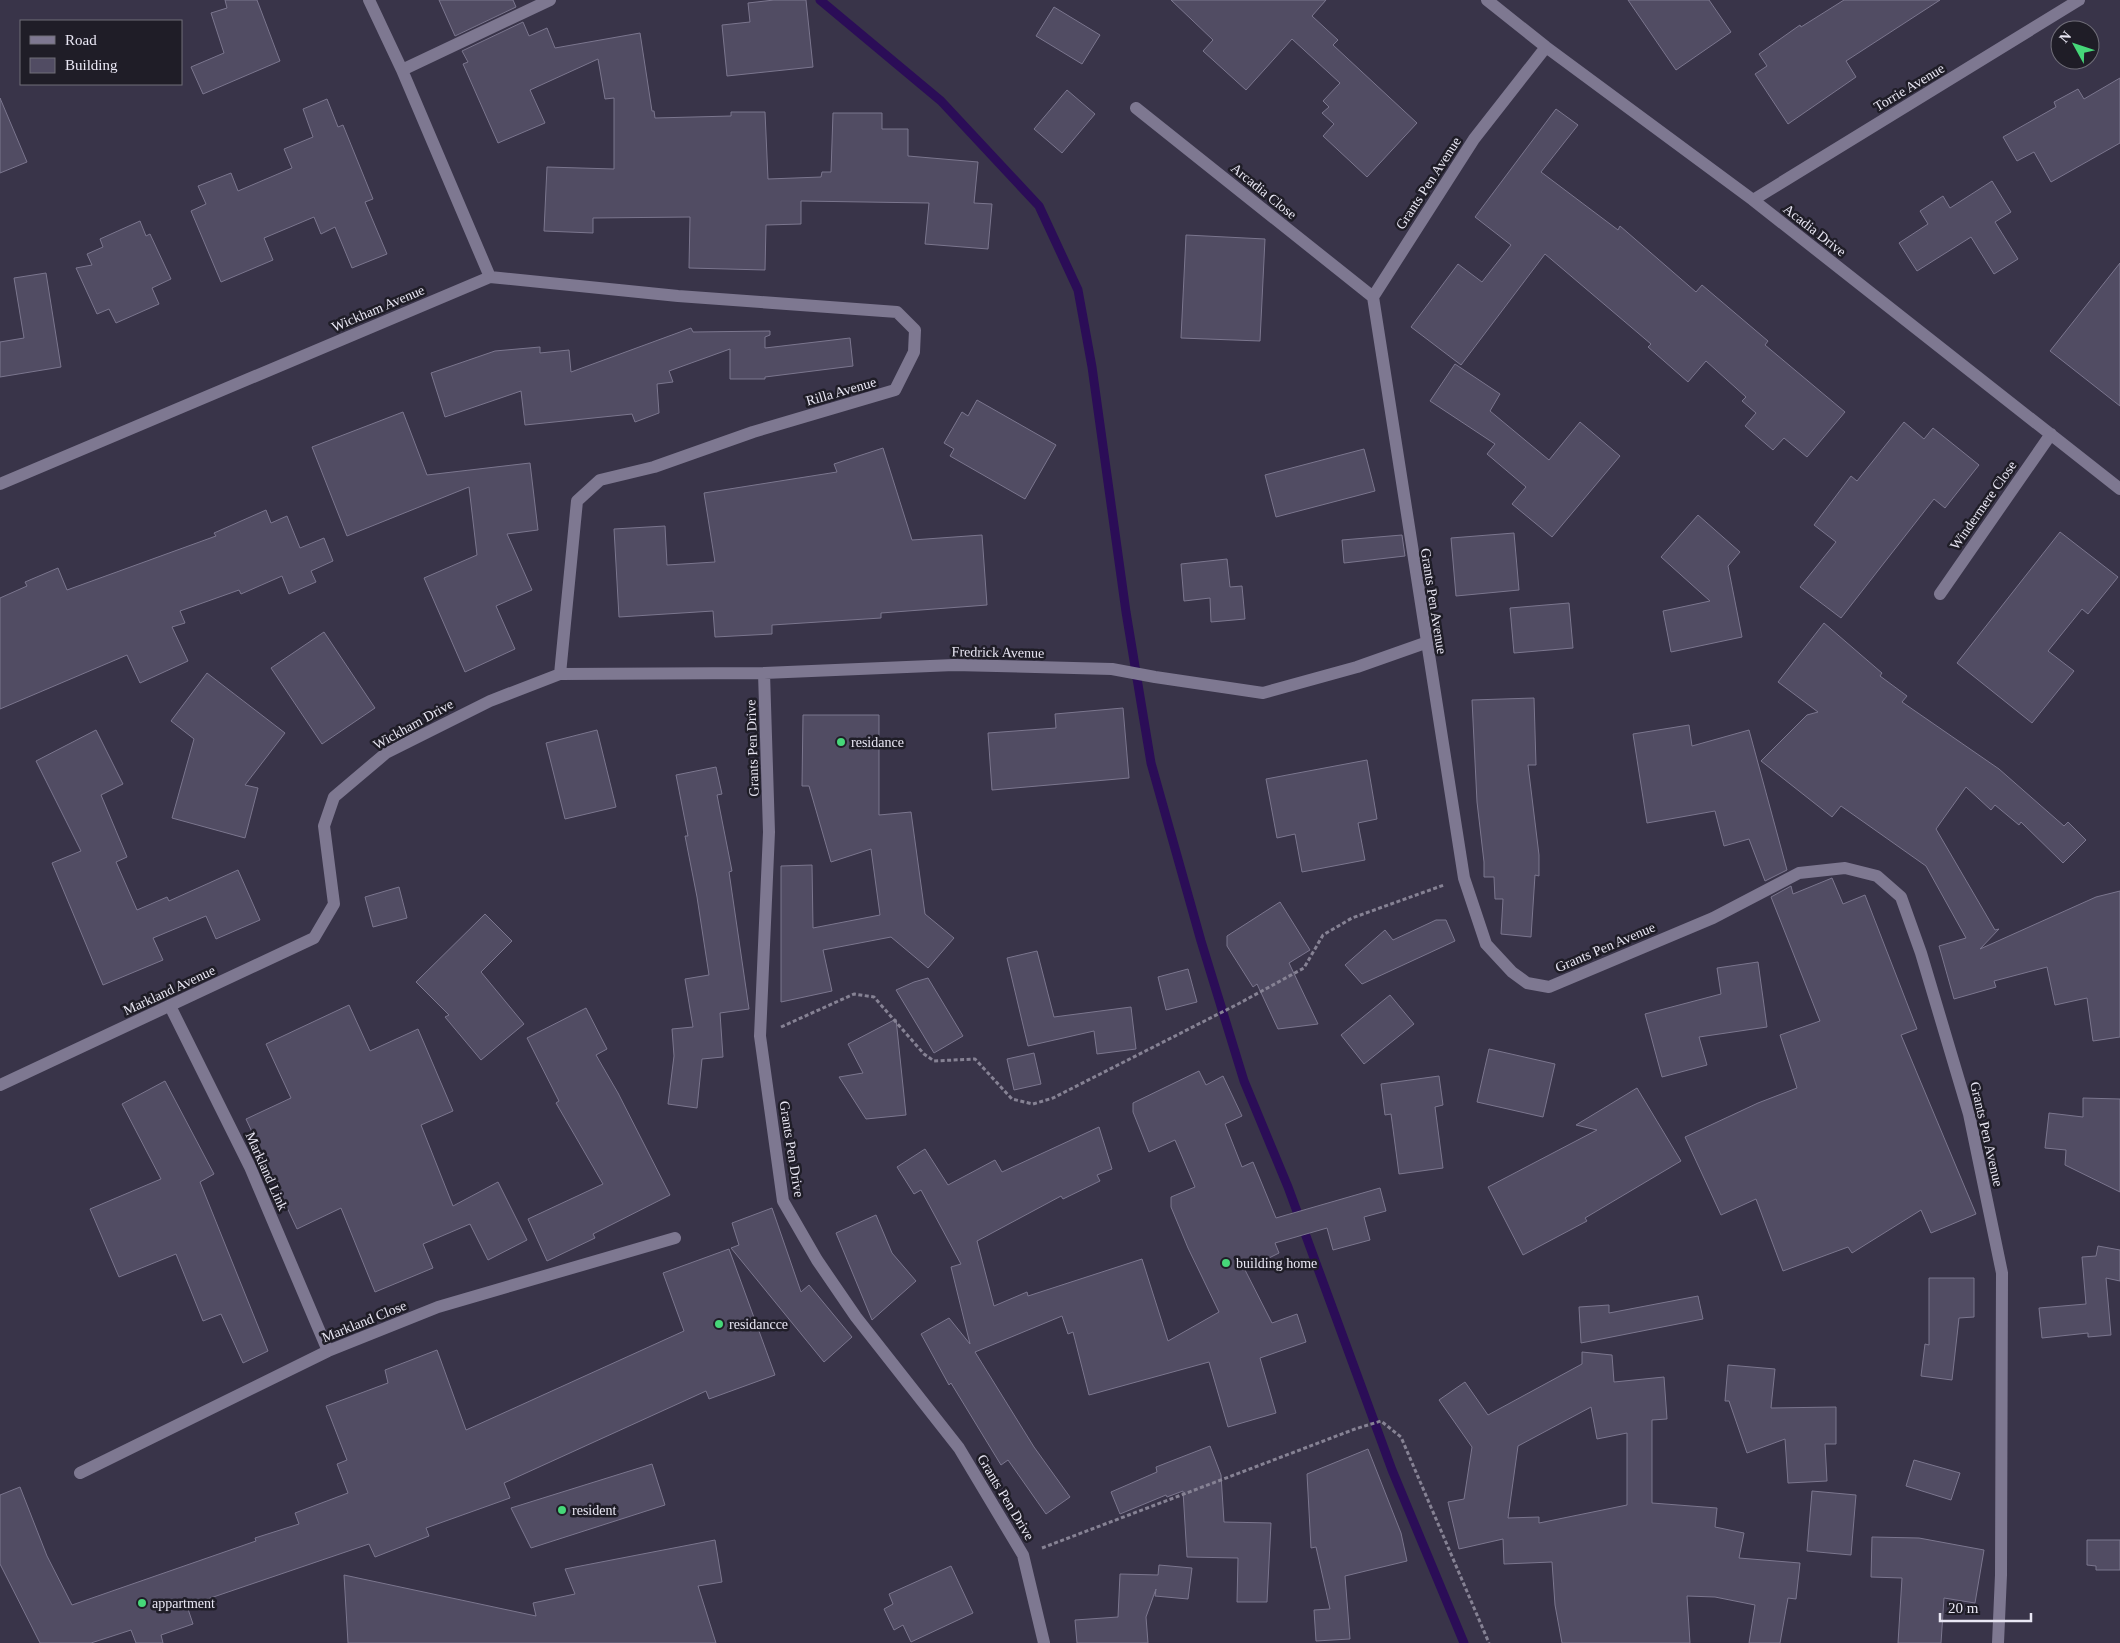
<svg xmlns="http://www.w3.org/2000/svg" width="2120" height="1643" font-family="'Times New Roman',serif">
  <rect width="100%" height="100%" fill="#393449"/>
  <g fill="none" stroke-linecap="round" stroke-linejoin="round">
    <!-- stream -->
    <path stroke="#2b0d57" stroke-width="9" d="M 820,0 L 941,101 L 1039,206 L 1078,290 L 1092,367 L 1126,612 L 1151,763 L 1201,941 L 1244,1081 L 1288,1187 L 1392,1470 L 1464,1643"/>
  </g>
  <!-- building -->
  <path fill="#514c63" stroke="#7b768e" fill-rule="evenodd" d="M 225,0 L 257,0 L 280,61 L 203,94 L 191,67 L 224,53 L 211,13 L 227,8 Z
    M 439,0 L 513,0 L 516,7 L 455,36 Z
    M 774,0 L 806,0 L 813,67 L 727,76 L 722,25 L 750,22 L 748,3 Z
    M 1171,0 L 1326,0 L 1312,16 L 1338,40 L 1333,45 L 1417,123 L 1367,177 L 1323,136 L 1334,124 L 1322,113 L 1329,107 L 1323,101 L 1340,83 L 1292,39 L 1246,90 L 1203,51 L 1213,40 Z
    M 1628,0 L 1709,0 L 1731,32 L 1676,70 Z
    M 1844,0 L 1940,0 L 1846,61 L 1856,77 L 1788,124 L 1755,74 L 1767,66 L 1759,54 L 1800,25 L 1801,27 Z
    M 1054,7 L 1100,35 L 1082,64 L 1036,36 Z
    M 523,22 L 529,36 L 547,28 L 555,48 L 640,33 L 652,111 L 654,111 L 655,118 L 731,116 L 731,112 L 765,112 L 768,179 L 821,177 L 822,172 L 831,172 L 833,113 L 882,113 L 882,129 L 908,129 L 908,156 L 978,162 L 974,203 L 992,204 L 988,249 L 925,244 L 929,203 L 801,201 L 801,224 L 766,225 L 765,270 L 689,268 L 690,217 L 593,218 L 593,233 L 544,231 L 547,167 L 614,169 L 614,98 L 605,99 L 598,59 L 530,90 L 545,123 L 498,143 L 463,64 L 468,62 L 462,51 Z
    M 2120,78 L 2120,143 L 2051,182 L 2034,152 L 2017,161 L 2003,137 L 2056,107 L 2054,102 L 2078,89 L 2084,99 Z
    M 1067,90 L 1095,114 L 1062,153 L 1034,129 Z
    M 0,98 L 27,162 L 0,173 Z
    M 327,99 L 338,127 L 343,125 L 373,199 L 365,202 L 387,254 L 352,268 L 335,227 L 321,234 L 314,217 L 264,238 L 273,260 L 221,282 L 191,211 L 206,204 L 198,186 L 231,173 L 238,191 L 292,168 L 284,149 L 313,137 L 303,109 Z
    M 1556,109 L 1578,125 L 1541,172 L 1618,230 L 1620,226 L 1696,292 L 1702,285 L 1768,341 L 1765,345 L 1845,412 L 1807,457 L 1784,438 L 1773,450 L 1745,426 L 1756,413 L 1742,401 L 1746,397 L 1706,361 L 1688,382 L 1648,347 L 1651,344 L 1545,254 L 1461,365 L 1411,327 L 1458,264 L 1482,282 L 1511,245 L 1475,217 Z
    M 1992,181 L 2011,212 L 1995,222 L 2018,259 L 1994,274 L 1971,237 L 1917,271 L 1899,243 L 1928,224 L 1920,211 L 1943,196 L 1950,208 Z
    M 140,221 L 146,236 L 150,234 L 171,279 L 152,288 L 159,304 L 116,323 L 109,309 L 97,314 L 76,268 L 92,265 L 87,254 L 103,247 L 100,239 Z
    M 1186,235 L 1265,239 L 1260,341 L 1181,338 Z
    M 2120,263 L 2120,406 L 2050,351 Z
    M 46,273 L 61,367 L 0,377 L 0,342 L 24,338 L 14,278 Z
    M 691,328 L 693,332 L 770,331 L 770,335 L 765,337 L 765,348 L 850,338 L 853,366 L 765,377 L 765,379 L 730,379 L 730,349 L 669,371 L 673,382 L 657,384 L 659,413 L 635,422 L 632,414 L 525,425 L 521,391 L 445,417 L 431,373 L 495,351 L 540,347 L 540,353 L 569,350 L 571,372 Z
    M 1455,364 L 1500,394 L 1490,411 L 1549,460 L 1580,422 L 1620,456 L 1552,537 L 1512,504 L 1526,487 L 1487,454 L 1495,444 L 1430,401 Z
    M 977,400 L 1056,445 L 1025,499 L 950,456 L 954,449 L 944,443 L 962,412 L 968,416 Z
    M 403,412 L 427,475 L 530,463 L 538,530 L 507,534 L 532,590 L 496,606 L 515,649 L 465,672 L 424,578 L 477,555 L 469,487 L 347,536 L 312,447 Z
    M 1904,422 L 1924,439 L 1933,428 L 1979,465 L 1945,508 L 1934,499 L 1841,618 L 1800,587 L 1836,542 L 1814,525 L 1851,476 L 1857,481 Z
    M 883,448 L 912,540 L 982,535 L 987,605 L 881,613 L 881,618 L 772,625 L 772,634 L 715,637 L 713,611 L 619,617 L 614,529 L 665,526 L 667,565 L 715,562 L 704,493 L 837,472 L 834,464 Z
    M 1364,449 L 1375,491 L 1276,517 L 1265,475 Z
    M 266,510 L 271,523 L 287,516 L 300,548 L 324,538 L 333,561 L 311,571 L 316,582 L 289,594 L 282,576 L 241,594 L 239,590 L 180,611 L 185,623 L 172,627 L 188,661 L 140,683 L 127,655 L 0,709 L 0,598 L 27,586 L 25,582 L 58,568 L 67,590 L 216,536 L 214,533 Z
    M 1698,515 L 1740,552 L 1728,566 L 1742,637 L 1671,652 L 1663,611 L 1710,601 L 1661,557 Z
    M 2060,532 L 2118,577 L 2088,614 L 2082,609 L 2048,651 L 2074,671 L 2032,723 L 1957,663 Z
    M 1514,533 L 1519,590 L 1456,596 L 1451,538 Z
    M 1402,535 L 1405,556 L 1344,563 L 1342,540 Z
    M 1227,559 L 1230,587 L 1242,586 L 1245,619 L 1211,622 L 1210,598 L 1184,601 L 1181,564 Z
    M 1569,603 L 1573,648 L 1514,653 L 1510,608 Z
    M 1824,623 L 1882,673 L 1880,676 L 1907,696 L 1902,702 L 1999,769 L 2064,826 L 2068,822 L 2086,840 L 2063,863 L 2021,822 L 2019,825 L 1995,805 L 1991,810 L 1966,787 L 1936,829 L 1995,930 L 1999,929 L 1980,949 L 2096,897 L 2120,891 L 2120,1037 L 2093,1041 L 2087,998 L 2055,1005 L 2047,967 L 1994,981 L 1996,987 L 1954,999 L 1939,946 L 1966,938 L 1926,866 L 1841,806 L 1832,817 L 1761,761 L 1807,715 L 1818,712 L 1778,682 Z
    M 324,632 L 375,708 L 322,744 L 271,668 Z
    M 207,673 L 285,733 L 245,785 L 258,788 L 245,838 L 172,818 L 194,739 L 171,721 Z
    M 1534,698 L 1536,765 L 1528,765 L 1539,855 L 1539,876 L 1535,875 L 1531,937 L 1501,934 L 1503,899 L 1495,899 L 1494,877 L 1484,877 L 1484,862 L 1477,802 L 1472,700 Z
    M 1123,708 L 1129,778 L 992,790 L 988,733 L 1056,728 L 1055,714 Z
    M 803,715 L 879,715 L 879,815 L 911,812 L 925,914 L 954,938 L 928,968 L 891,937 L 823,950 L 832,991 L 781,1002 L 781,866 L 812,865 L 813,928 L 880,915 L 871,849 L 831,862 L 809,786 L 802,786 Z
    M 1689,725 L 1692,746 L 1749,730 L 1787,870 L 1765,881 L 1749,839 L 1724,846 L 1715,811 L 1647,823 L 1633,734 Z
    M 96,730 L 123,784 L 101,795 L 127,857 L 116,862 L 137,910 L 167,897 L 169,901 L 238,870 L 260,920 L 216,939 L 206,916 L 153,938 L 163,960 L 103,985 L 52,863 L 81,851 L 36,761 Z
    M 597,730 L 616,807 L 565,819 L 546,743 Z
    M 1367,760 L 1377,819 L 1358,823 L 1365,860 L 1302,872 L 1295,834 L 1277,838 L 1266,779 Z
    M 716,767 L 722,794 L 717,795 L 732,871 L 729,872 L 749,1009 L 720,1013 L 723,1057 L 702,1059 L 697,1108 L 668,1104 L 674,1056 L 672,1029 L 693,1027 L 685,979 L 709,975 L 697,897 L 685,836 L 688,836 L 676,775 Z
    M 1832,878 L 1843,904 L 1865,895 L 1917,1029 L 1901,1035 L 1976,1214 L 1931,1233 L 1921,1210 L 1852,1253 L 1848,1247 L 1783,1271 L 1756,1199 L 1721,1215 L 1685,1137 L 1758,1103 L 1797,1088 L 1780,1035 L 1820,1021 L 1771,897 L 1791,886 L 1793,894 Z
    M 399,887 L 407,918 L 373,927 L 365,897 Z
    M 1280,902 L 1310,950 L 1289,963 L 1318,1024 L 1278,1029 L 1257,984 L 1253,987 L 1227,946 L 1227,936 Z
    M 485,914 L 512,941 L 481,972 L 524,1024 L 481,1060 L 445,1017 L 449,1015 L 416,982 Z
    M 1436,920 L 1446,920 L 1455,941 L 1362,984 L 1345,965 L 1385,930 L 1393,940 Z
    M 1037,951 L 1054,1017 L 1131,1007 L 1136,1049 L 1097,1054 L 1094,1031 L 1028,1046 L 1007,958 Z
    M 1758,962 L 1767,1027 L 1699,1037 L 1707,1065 L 1662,1077 L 1645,1014 L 1721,994 L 1717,968 Z
    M 1188,969 L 1197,1002 L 1166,1010 L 1158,977 Z
    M 928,978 L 963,1036 L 934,1053 L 896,990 L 914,982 Z
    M 1390,995 L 1414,1024 L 1364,1064 L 1341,1035 Z
    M 349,1005 L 370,1051 L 418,1029 L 453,1111 L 421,1125 L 453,1206 L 498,1182 L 527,1240 L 488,1260 L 470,1224 L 423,1244 L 433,1268 L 375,1292 L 341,1208 L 297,1229 L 246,1119 L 291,1098 L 266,1044 Z
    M 586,1008 L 607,1049 L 596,1055 L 618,1093 L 670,1195 L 593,1234 L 595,1238 L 547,1261 L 528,1219 L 603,1184 L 556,1103 L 559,1101 L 527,1038 Z
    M 896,1019 L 906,1115 L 866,1119 L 839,1077 L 863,1073 L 848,1044 Z
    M 1489,1049 L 1555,1064 L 1543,1117 L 1477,1102 Z
    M 1034,1053 L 1041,1084 L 1014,1090 L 1007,1059 Z
    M 1199,1071 L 1206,1085 L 1223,1076 L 1242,1116 L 1225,1124 L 1242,1167 L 1253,1162 L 1276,1218 L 1380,1188 L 1386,1211 L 1364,1217 L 1370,1240 L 1333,1250 L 1327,1228 L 1275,1243 L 1279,1253 L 1245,1270 L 1272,1323 L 1297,1314 L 1306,1342 L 1260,1358 L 1276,1413 L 1228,1427 L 1209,1362 L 1089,1395 L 1073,1332 L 1068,1334 L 1062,1316 L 975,1352 L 1034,1447 L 1070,1497 L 1046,1514 L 1008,1460 L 1001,1465 L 951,1383 L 949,1385 L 921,1334 L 949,1318 L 970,1344 L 951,1267 L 961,1264 L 921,1190 L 914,1194 L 897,1167 L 925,1149 L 948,1185 L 995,1160 L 1002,1172 L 1099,1127 L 1112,1169 L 1097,1175 L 1100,1181 L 1063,1199 L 1061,1196 L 977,1241 L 994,1306 L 1027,1292 L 1028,1296 L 1142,1259 L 1168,1341 L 1219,1312 L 1188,1248 L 1171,1207 L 1171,1197 L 1195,1187 L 1175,1140 L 1149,1152 L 1133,1112 L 1133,1103 Z
    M 1439,1076 L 1443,1105 L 1435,1107 L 1443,1168 L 1399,1174 L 1391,1114 L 1385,1115 L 1381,1084 Z
    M 165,1081 L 214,1174 L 200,1182 L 268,1351 L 243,1363 L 221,1314 L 203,1321 L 176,1254 L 119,1277 L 90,1209 L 161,1179 L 122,1104 Z
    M 1637,1088 L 1681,1161 L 1585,1218 L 1587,1221 L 1523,1255 L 1488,1187 L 1597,1130 L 1576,1125 Z
    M 2083,1098 L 2120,1099 L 2120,1192 L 2065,1165 L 2066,1150 L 2045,1148 L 2049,1113 L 2083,1117 Z
    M 772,1208 L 801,1292 L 809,1285 L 852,1337 L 824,1362 L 731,1248 L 739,1245 L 732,1223 Z
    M 876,1215 L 892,1253 L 916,1281 L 872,1320 L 836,1233 Z
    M 2098,1246 L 2120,1250 L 2120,1281 L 2106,1278 L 2111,1335 L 2088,1337 L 2088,1333 L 2042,1338 L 2039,1308 L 2086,1304 L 2082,1257 L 2096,1256 Z
    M 729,1249 L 775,1375 L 709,1399 L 706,1391 L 504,1483 L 510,1498 L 426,1528 L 429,1536 L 375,1557 L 369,1544 L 187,1606 L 193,1624 L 161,1635 L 163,1643 L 136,1643 L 131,1630 L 91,1643 L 40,1643 L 0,1564 L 0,1495 L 20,1487 L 47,1556 L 72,1605 L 256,1541 L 255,1538 L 299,1524 L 295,1513 L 348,1493 L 337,1464 L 347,1460 L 326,1406 L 388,1383 L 385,1370 L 437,1350 L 466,1430 L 684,1331 L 663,1273 Z
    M 1929,1278 L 1974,1278 L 1974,1317 L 1959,1318 L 1952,1380 L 1921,1376 L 1925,1344 L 1929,1345 Z
    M 1698,1296 L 1703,1319 L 1581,1343 L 1579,1307 L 1609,1305 L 1609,1313 Z
    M 1582,1352 L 1612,1355 L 1614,1382 L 1664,1377 L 1667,1419 L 1652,1420 L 1652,1503 L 1717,1508 L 1715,1527 L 1744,1533 L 1739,1558 L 1800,1563 L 1796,1599 L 1788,1598 L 1780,1643 L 1749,1643 L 1755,1605 L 1715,1597 L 1687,1596 L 1690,1643 L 1562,1643 L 1555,1605 L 1552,1562 L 1504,1564 L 1503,1539 L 1459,1549 L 1448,1502 L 1464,1499 L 1472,1447 L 1439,1400 L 1465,1382 L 1488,1415 L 1582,1364 ZM 1591,1407 L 1597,1439 L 1627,1433 L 1627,1505 L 1539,1523 L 1539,1517 L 1508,1518 L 1518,1446 Z
    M 1728,1365 L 1775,1369 L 1771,1408 L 1836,1407 L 1836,1444 L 1825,1444 L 1827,1481 L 1788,1483 L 1785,1439 L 1747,1453 L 1729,1401 L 1725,1401 Z
    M 1210,1446 L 1221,1475 L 1224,1522 L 1271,1523 L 1267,1602 L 1237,1602 L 1238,1558 L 1187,1557 L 1183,1491 L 1167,1497 L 1166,1495 L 1120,1514 L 1111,1492 L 1157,1472 L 1156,1467 Z
    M 1368,1449 L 1401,1533 L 1407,1561 L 1345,1576 L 1350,1639 L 1316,1641 L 1314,1610 L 1330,1609 L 1316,1547 L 1311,1548 L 1307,1474 Z
    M 1914,1460 L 1960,1473 L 1951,1500 L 1906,1486 Z
    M 652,1464 L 665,1505 L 531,1548 L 511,1508 Z
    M 1812,1491 L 1856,1495 L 1851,1555 L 1807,1551 Z
    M 1872,1537 L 1919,1538 L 1984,1550 L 1975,1603 L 1944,1598 L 1941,1643 L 1898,1643 L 1902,1578 L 1871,1577 Z
    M 715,1540 L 722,1582 L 698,1586 L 716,1643 L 348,1643 L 344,1575 L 536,1616 L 533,1603 L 575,1594 L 565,1569 Z
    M 2087,1540 L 2120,1540 L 2120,1570 L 2096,1570 L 2096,1566 L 2087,1565 Z
    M 1159,1565 L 1192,1568 L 1188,1599 L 1155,1596 L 1156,1589 L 1146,1617 L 1148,1643 L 1077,1643 L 1075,1620 L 1118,1617 L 1120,1574 L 1158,1575 Z
    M 951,1566 L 973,1613 L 911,1642 L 903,1625 L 894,1630 L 884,1609 L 893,1604 L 889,1594 Z"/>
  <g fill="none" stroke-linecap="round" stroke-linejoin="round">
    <!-- path -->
    <path stroke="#868294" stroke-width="3" stroke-dasharray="4 2.5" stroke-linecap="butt" d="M 781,1027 L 854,994 L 874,997 L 924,1054 L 934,1061 L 975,1059 L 1012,1099 L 1033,1104 L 1053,1098 L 1238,1004 L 1304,968 L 1323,935 L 1352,918 L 1444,885
      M 1042,1548 L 1355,1429 L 1381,1421 L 1401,1437 L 1489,1643"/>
    <!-- minor -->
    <path stroke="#7e7891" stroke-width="12" d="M 369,0 L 402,70 L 490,277
      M 1487,0 L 1546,47 L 1753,200 L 2120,489
      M 1546,47 L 1474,139 L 1373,297 L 1464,878 L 1486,944 L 1512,972 L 1527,983 L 1549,987 L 1713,918 L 1799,873 L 1845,868 L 1877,876 L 1901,897 L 1921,953 L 1969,1114 L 2002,1273 L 2001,1575 L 1998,1643
      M 402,70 L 550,0
      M 1136,108 L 1373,297
      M 1753,200 L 2079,0
      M 0,484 L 490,277 L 678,296 L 897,312 L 915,330 L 914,352 L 895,390 L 753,432 L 654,467 L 600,480 L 577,501 L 560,674
      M 1940,594 L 2051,434
      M 764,673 L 769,832 L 760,1036 L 783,1201 L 817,1260 L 856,1317 L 959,1448 L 1023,1555 L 1044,1643
      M 170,1006 L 250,1167 L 328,1351
      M 0,1085 L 314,938 L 334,904 L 324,826 L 334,797 L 386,753 L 490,701 L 560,674 L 764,673 L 954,665 L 1112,669 L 1155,677 L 1263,693 L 1357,667 L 1425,643
      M 80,1473 L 328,1351 L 438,1307 L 675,1238"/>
  </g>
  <!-- markers -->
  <g fill="#46d779" stroke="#1f1d27" stroke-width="2">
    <circle cx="841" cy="742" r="5"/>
    <circle cx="1226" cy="1263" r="5"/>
    <circle cx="719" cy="1324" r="5"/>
    <circle cx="562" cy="1510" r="5"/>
    <circle cx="142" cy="1603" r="5"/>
  </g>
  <g text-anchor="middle" stroke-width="5" stroke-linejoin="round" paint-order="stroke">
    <!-- street labels -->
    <g font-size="14" fill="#e9e7f4" stroke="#1f1d27">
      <text transform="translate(1909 87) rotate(-31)" y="5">Torrie Avenue</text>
      <text transform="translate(1428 183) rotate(-57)" y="5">Grants Pen Avenue</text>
      <text transform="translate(1264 191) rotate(39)" y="5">Arcadia Close</text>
      <text transform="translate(1815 230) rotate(38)" y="5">Acadia Drive</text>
      <text transform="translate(378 308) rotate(-23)" y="5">Wickham Avenue</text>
      <text transform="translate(841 391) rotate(-16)" y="5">Rilla Avenue</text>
      <text transform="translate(1983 505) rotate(-55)" y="5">Windermere Close</text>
      <text transform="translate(1434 601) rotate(81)" y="5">Grants Pen Avenue</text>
      <text transform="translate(998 652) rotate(1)" y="5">Fredrick Avenue</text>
      <text transform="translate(413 724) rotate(-29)" y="5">Wickham Drive</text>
      <text transform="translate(752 748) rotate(-92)" y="5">Grants Pen Drive</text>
      <text transform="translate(1605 947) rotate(-23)" y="5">Grants Pen Avenue</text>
      <text transform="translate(169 990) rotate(-25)" y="5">Markland Avenue</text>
      <text transform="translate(1987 1134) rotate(77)" y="5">Grants Pen Avenue</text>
      <text transform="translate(792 1149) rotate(81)" y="5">Grants Pen Drive</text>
      <text transform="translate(267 1171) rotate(66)" y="5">Markland Link</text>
      <text transform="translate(364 1321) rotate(-22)" y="5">Markland Close</text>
      <text transform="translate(1006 1497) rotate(59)" y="5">Grants Pen Drive</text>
    </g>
    <!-- poi labels -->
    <g font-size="14" fill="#e9e7f4" stroke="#1f1d27" text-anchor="start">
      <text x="851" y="747">residance</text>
      <text x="1236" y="1268">building home</text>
      <text x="729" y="1329">residancce</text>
      <text x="572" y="1515">resident</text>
      <text x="152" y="1608">appartment</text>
    </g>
  </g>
  <!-- legend -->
  <rect x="20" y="20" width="162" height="65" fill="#1f1d27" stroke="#706e79"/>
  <rect x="30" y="36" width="25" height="8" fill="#7e7891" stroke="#706e79"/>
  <text x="65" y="45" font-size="15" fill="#e9e7f4">Road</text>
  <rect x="30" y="58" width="25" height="15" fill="#514c63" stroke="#706e79"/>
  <text x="65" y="70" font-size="15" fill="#e9e7f4">Building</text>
  <!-- north arrow -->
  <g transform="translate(2075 45) rotate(310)"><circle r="24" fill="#1f1d27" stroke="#706e79"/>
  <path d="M0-4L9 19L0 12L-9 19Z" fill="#46d779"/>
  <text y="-8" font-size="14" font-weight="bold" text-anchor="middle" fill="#e9e7f4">N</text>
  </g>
  <!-- scale -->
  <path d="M1940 1613v8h91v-8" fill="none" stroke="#e9e7f4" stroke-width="2.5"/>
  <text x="1948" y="1613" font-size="15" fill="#e9e7f4" stroke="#1f1d27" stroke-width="4" paint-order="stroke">20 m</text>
</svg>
